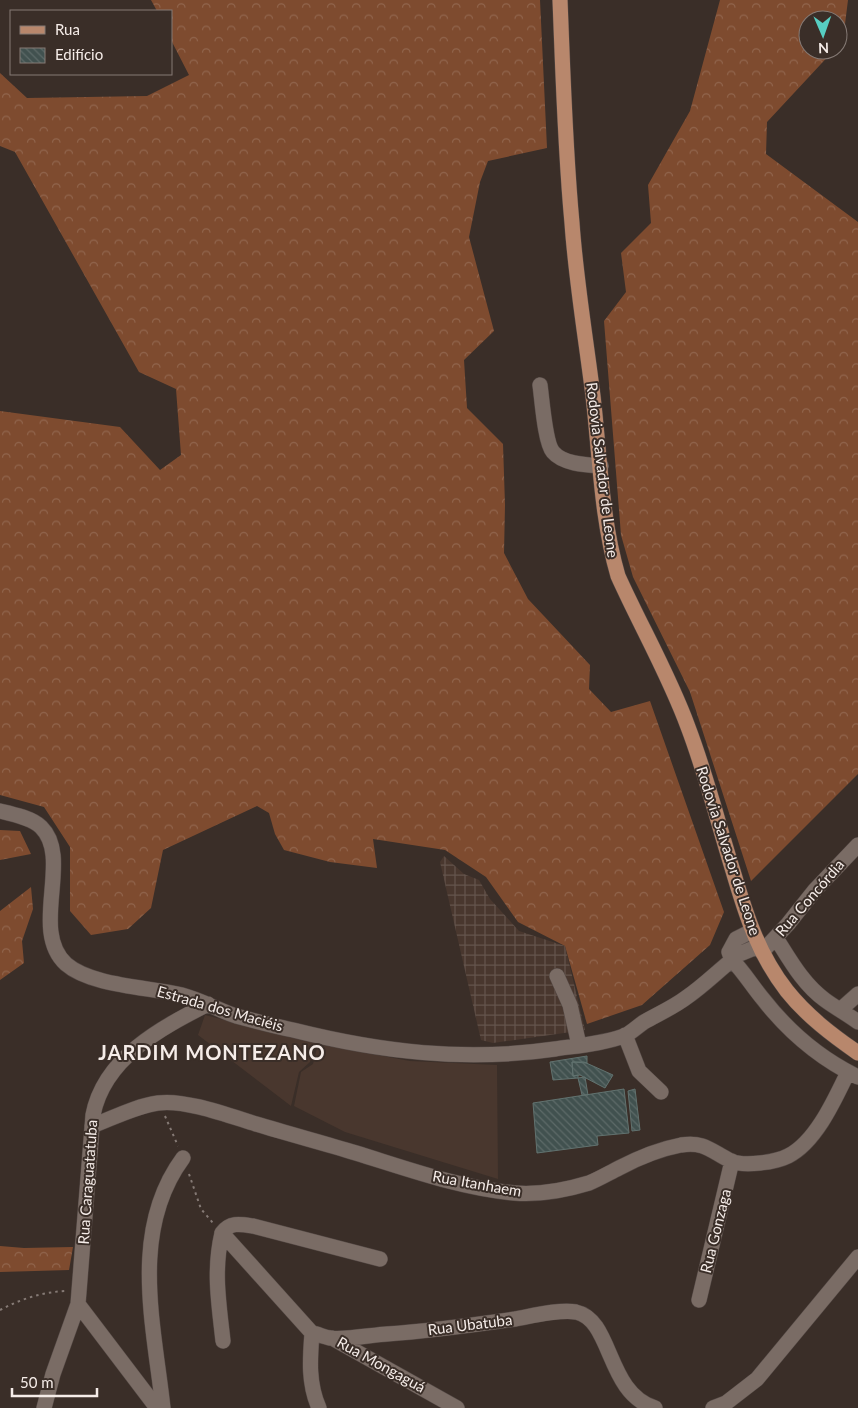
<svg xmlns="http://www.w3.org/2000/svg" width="858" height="1408" font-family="Lato,sans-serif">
  <defs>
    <pattern id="industrial-grid" width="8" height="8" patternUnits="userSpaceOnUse" patternTransform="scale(1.25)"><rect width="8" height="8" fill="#49372e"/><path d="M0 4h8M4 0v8" fill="none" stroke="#64544c"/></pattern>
    <pattern id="forest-crowns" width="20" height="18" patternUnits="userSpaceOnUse" patternTransform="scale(1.25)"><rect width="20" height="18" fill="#7e4b2f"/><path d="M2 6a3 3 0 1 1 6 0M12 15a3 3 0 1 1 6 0" fill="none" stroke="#91654d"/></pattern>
    <pattern id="building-back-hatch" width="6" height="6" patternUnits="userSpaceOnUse" patternTransform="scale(1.25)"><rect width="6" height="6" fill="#41514f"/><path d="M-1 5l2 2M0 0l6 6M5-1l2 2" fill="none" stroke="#5d6a68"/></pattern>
  </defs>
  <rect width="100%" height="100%" fill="#3a2e28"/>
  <!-- built -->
  <path fill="#49372e" d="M 205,1015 L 315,1043 L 310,1062 L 299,1072 L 291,1106 L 198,1035 Z
    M 318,1044 L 410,1061 L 497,1065 L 498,1179 L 345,1132 L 294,1106 L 301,1072 L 313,1064 Z"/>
  <!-- industrial -->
  <path fill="url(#industrial-grid)" d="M 444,856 L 464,874 L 479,880 L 490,899 L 519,931 L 565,946 L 585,1030 L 493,1043 L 481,1040 L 440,862 Z"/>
  <!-- forest -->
  <path fill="url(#forest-crowns)" d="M 151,0 L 540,0 L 547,148 L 488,161 L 480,182 L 469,237 L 494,331 L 464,360 L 467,408 L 503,444 L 505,505 L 504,553 L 528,599 L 590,665 L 589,689 L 611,712 L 650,701 L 724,912 L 710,945 L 642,1005 L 587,1024 L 565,946 L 518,922 L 486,877 L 445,850 L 373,839 L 377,868 L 330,862 L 284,850 L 275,834 L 269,813 L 257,806 L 163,850 L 151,908 L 128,929 L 91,935 L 70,911 L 70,847 L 44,807 L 0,795 L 0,411 L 120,427 L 160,470 L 181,455 L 176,389 L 139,372 L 15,152 L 0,146 L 0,73 L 27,98 L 147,96 L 189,75 L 171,40 L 171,11 L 157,11 Z
    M 720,0 L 848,0 L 843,40 L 838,45 L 838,20 L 808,20 L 808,50 L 834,50 L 767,122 L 766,154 L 858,222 L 858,774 L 751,881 L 690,692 L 633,577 L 621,535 L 604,321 L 626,292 L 621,253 L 651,223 L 648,185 L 690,111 Z
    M 0,830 L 20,831 L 31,854 L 0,860 Z
    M 31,887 L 33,909 L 22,941 L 24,963 L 0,980 L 0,911 Z
    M 0,1246 L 24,1248 L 73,1247 L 69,1270 L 0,1272 Z"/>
  <!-- building -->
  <path fill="url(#building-back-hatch)" stroke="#61726f" d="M 587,1056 L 587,1063 L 572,1062 L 573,1076 L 578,1075 L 578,1078 L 553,1080 L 550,1062 Z
    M 572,1062 L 584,1062 L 613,1075 L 605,1088 L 580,1075 L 573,1076 Z
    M 585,1077 L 588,1095 L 582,1095 L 578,1078 Z
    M 624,1089 L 629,1133 L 597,1136 L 598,1145 L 537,1153 L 533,1103 Z
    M 635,1089 L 640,1130 L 632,1131 L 628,1091 Z"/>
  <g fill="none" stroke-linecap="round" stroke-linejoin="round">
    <!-- minor casing -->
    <g stroke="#544945" stroke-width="16">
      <path id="minor" d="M 540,385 C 542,399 545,443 553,452 C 563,464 586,465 601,466
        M 0,811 C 13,814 32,818 41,827 C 73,858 29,930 66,964 C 91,986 149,987 182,995 C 201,1000 218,1010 236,1016 C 255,1021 274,1026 293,1030 C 381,1052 465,1062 555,1049 C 575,1046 608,1043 626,1035 C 632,1032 638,1026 644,1022 C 658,1014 674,1007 687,997 C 703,986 717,972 732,960 L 729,952 L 736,939 L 752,931
        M 776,938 C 790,960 803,984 825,1000 C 836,1008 847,1014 858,1022
        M 729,952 L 742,953 L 759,946
        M 762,952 L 788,924 L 815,890 L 858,845
        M 732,960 C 744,972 752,986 763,999 C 788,1031 821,1059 858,1077
        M 557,976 L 570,1005 L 579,1045
        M 840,1010 L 858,994
        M 625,1035 L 639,1071 L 661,1092
        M 92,1126 C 113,1118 136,1106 158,1103 C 185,1099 230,1116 256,1124 C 289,1134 323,1143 356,1153 C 408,1169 460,1188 514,1193 C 538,1195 566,1190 589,1183 C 599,1179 609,1173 619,1168 C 638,1158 660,1149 681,1145 C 705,1141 712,1152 731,1161 C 740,1165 751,1164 760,1163 C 770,1162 780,1160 788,1156 C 816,1142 835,1099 848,1072
        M 222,1233 C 213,1271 219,1304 223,1341
        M 699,1300 L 732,1161
        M 78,1304 L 157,1408
        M 312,1333 C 318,1334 324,1337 330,1338 C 344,1340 372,1335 387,1334 C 430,1331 473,1325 515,1319 C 532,1316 559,1309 576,1312 C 613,1320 606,1393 655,1408
        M 312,1333 L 222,1233 C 230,1222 240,1224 253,1226 L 380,1259
        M 312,1333 C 310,1359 308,1383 319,1408
        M 332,1338 L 457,1408
        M 44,1408 L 53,1374 L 78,1304 L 93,1115 C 104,1058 161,1028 208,1004
        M 163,1408 C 154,1325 129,1231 183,1158
        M 713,1408 L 726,1403 L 757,1379 L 858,1257"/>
    </g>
    <!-- major casing -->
    <g stroke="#544945" stroke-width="16">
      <path id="major" d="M 560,0 C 563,74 565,149 572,223 C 576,281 586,339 593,396 C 600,456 601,518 618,576 C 641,627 669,675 688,727 C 706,774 718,823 733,871 C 746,915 758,954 787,991 C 807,1016 832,1035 858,1053"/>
    </g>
    <!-- path -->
    <path stroke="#857a75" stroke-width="2" stroke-dasharray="2.5 4" stroke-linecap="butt" d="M 165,1116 L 178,1146
      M 189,1174 L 201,1209 L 213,1223
      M 0,1310 C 21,1299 42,1292 66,1291"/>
    <!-- minor -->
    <use href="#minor" stroke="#7a6c65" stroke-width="15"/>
    <!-- major -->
    <use href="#major" stroke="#b8876c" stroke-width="15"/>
  </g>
  <g text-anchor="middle" stroke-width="4" stroke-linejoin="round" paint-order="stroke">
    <!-- street labels -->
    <g font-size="15" fill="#f5ece8" stroke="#3a2e28">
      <text transform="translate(602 470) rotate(83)" y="5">Rodovia Salvador de Leone</text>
      <text transform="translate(728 851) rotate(72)" y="5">Rodovia Salvador de Leone</text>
      <text transform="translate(810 898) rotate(-49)" y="5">Rua Concórdia</text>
      <text transform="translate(220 1009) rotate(16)" y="5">Estrada dos Maciéis</text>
      <text transform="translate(88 1182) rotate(-86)" y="5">Rua Caraguatatuba</text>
      <text transform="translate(477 1184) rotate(10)" y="5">Rua Itanhaem</text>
      <text transform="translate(716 1231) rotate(-76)" y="5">Rua Gonzaga</text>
      <text transform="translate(470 1325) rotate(-7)" y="5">Rua Ubatuba</text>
      <text transform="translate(381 1365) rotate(29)" y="5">Rua Mongaguá</text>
    </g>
    <!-- district labels -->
    <g font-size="20" font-weight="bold" letter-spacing="1" fill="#f5ece8" stroke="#3a2e28">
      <text x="212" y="1060">JARDIM MONTEZANO</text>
    </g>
  </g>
  <!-- legend -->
  <rect x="10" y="10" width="162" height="65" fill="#3a2e28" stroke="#857a75"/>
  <rect x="20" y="26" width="25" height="8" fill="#b8876c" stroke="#857a75"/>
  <text x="55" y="35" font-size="15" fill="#f5ece8">Rua</text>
  <rect x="20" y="48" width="25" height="15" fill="url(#building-back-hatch)" stroke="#857a75"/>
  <text x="55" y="60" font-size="15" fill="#f5ece8">Edifício</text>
  <!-- north arrow -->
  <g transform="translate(823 35) rotate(178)"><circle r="24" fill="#3a2e28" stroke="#857a75"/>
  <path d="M0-4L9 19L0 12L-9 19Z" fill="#57cec2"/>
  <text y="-8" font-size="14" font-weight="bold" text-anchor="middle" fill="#f5ece8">N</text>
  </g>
  <!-- scale -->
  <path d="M12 1388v8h85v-8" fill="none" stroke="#f5ece8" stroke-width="2.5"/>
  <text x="20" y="1388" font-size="15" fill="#f5ece8" stroke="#3a2e28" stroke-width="4" paint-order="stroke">50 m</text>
</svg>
